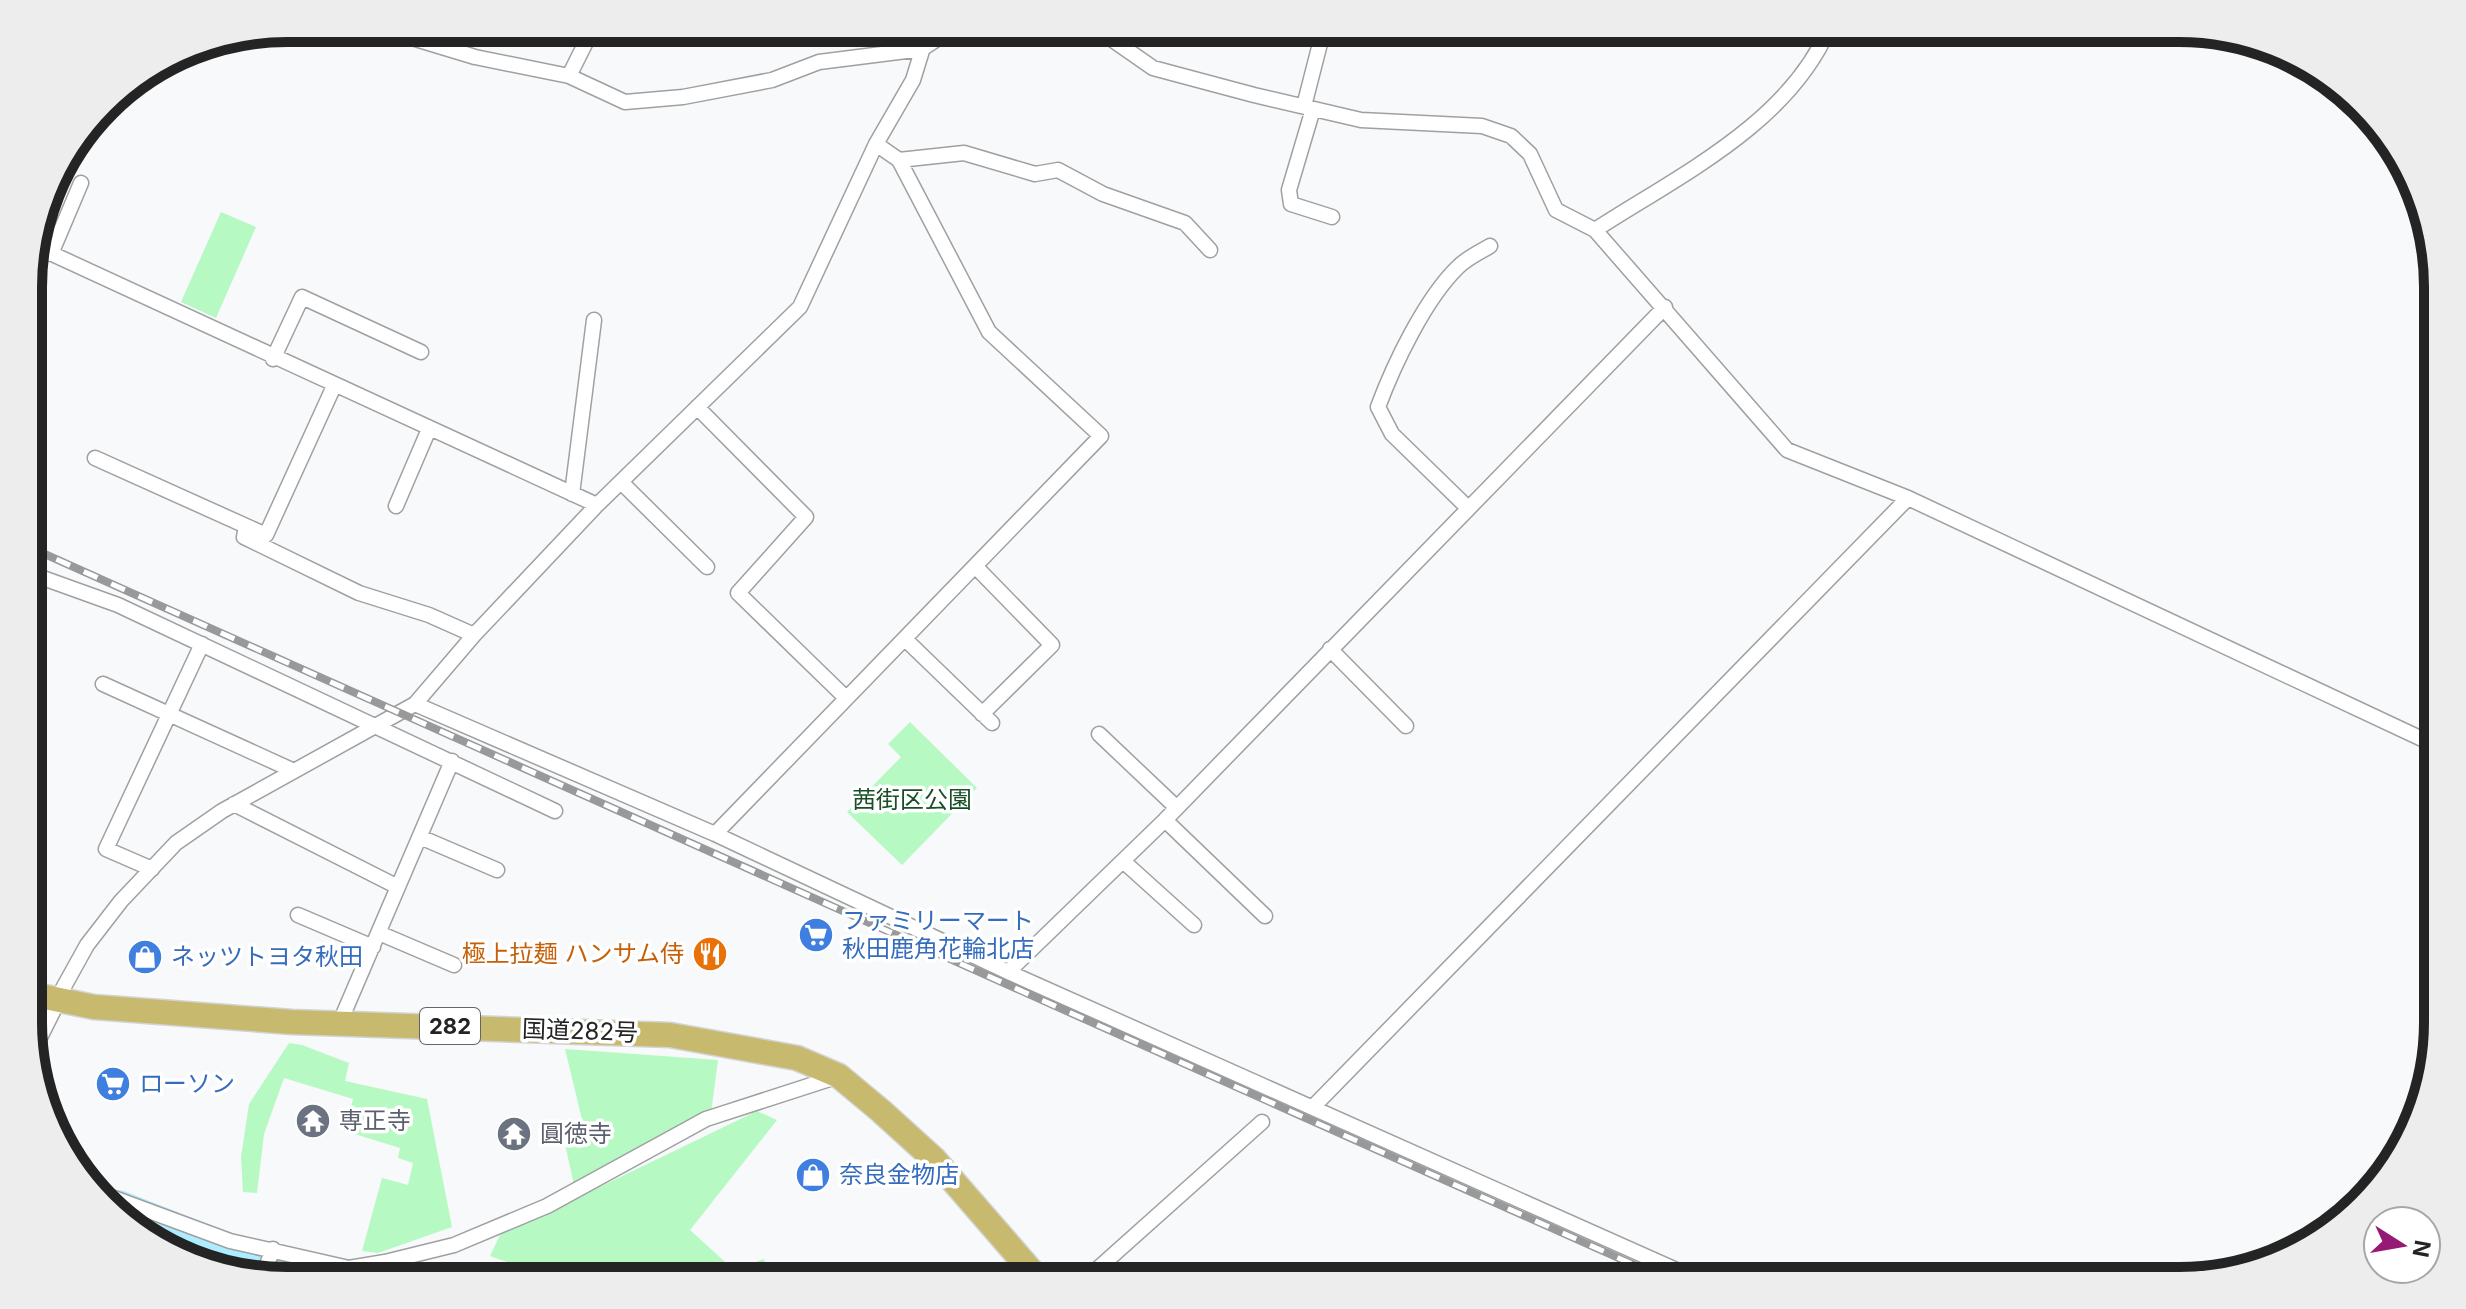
<svg xmlns="http://www.w3.org/2000/svg" width="2466" height="1309" font-family="Inter,'Noto Sans JP',sans-serif">
  <rect width="100%" height="100%" fill="#f7f9fa"/>
  <!-- green -->
  <path fill="#b6f9c3" d="M 221,212 L 256,227 L 216,318 L 181,302 Z
    M 910,722 L 977,788 L 902,865 L 847,812 L 901,757 L 888,744 Z
    M 289,1043 L 302,1045 L 349,1063 L 345,1081 L 427,1099 L 452,1227 L 378,1253 L 362,1251 L 382,1178 L 408,1185 L 413,1163 L 398,1158 L 400,1148 L 345,1131 L 353,1099 L 284,1078 L 264,1134 L 257,1193 L 243,1192 L 241,1157 L 249,1104 Z
    M 565,1049 L 718,1060 L 711,1113 L 574,1185 L 565,1144 L 586,1136 Z
    M 757,1111 L 777,1120 L 690,1230 L 735,1271 L 763,1259 L 781,1281 L 527,1281 L 530,1270 L 490,1256 L 500,1235 Z"/>
  <g fill="none" stroke-linecap="round" stroke-linejoin="round">
    <!-- river -->
    <path stroke="#aeedff" stroke-width="32" d="M 118,1206 L 291,1274 L 298,1281"/>
    <!-- minor casing -->
    <g stroke="#9fa0a2" stroke-width="17">
      <path id="minor" d="M 392,28 L 409,37 L 475,57 L 569,76 L 625,102 L 683,97 L 772,80 L 819,62 L 922,49 L 954,28
        M 1087,28 L 1107,36 L 1112,28
        M 1107,36 L 1153,68 L 1254,95 L 1361,120 L 1482,126 L 1511,136 L 1530,154 L 1556,210 L 1595,230 L 1787,450 L 1908,498 L 2437,746
        M 569,76 L 593,28
        M 1304,106 L 1324,28
        M 1313,109 L 1289,190 L 1291,204 L 1332,217
        M 899,160 L 964,153 L 1035,174 L 1058,170 L 1103,194 L 1185,223 L 1210,250
        M 1595,230 C 1678,176 1788,124 1829,28
        M 35,246 L 597,505
        M 51,254 L 81,183
        M 273,359 L 302,297 L 421,352
        M 697,407 L 806,517 L 738,593 L 846,698
        M 95,458 L 266,535 L 334,386
        M 621,482 L 707,567
        M 572,494 L 594,320
        M 396,506 L 429,429
        M 1467,507 L 1392,434 L 1378,407 C 1394,364 1425,299 1458,267 C 1467,258 1480,252 1490,246
        M 246,526 L 244,537 L 359,593 L 429,615 L 474,635
        M 976,567 L 1052,645 L 982,714
        M 29,573 L 118,605 L 555,811
        M 906,640 L 992,723
        M 1330,649 L 1406,726
        M 103,684 L 294,771
        M 415,704 L 715,834 L 1008,972 L 1701,1281
        M 1099,734 L 1177,808
        M 234,804 L 398,887
        M 1165,820 L 1265,916
        M 715,834 L 1101,436 L 989,332 L 899,160 L 876,144
        M 420,837 L 497,870
        M 1123,861 L 1194,925
        M 152,869 L 106,849 L 202,644
        M 298,915 L 373,947
        M 379,933 L 454,965
        M 1008,972 L 1165,820 L 1665,307
        M 56,1001 L 87,945 L 121,901 L 176,843 L 222,811 L 415,704 L 474,635 L 597,505 L 800,307 L 876,144 L 913,80 L 929,28
        M 340,1022 L 452,761
        M 1314,1106 L 1908,498
        M 103,1194 L 230,1241 L 349,1268 L 385,1262 L 454,1245 L 547,1206 L 706,1119 L 839,1076
        M 263,1275 L 273,1249
        M 1084,1281 L 1262,1122"/>
    </g>
    <!-- tertiary casing -->
    <g stroke="#9fa0a2" stroke-width="21">
      <path id="tertiary" d="M 30,1053 L 56,1001"/>
    </g>
    <!-- trunk casing -->
    <g stroke="#d3d3d3" stroke-width="27">
      <path id="trunk" d="M 30,994 L 94,1007 L 292,1022 L 670,1035 L 797,1058 L 839,1076 L 881,1111 L 935,1160 L 1040,1281"/>
    </g>
    <!-- minor -->
    <use href="#minor" stroke="#fff" stroke-width="14"/>
    <!-- tertiary -->
    <use href="#tertiary" stroke="#fff" stroke-width="18"/>
    <!-- trunk -->
    <use href="#trunk" stroke="#c7ba6f" stroke-width="24"/>
    <!-- rail casing -->
    <g stroke="#98999a" stroke-width="8">
      <path id="rail" d="M 29,547 L 1670,1281"/>
    </g>
    <!-- rail -->
    <use href="#rail" stroke="#fff" stroke-width="5" stroke-dasharray="15" stroke-linecap="butt"/>
  </g>
  <!-- icons -->
  <defs>
    <g id="supermarket-disc" transform="scale(1.8)"><circle r="9.5" fill="#3f7fe0" stroke="#fff"/><path d="M-6-5.5h2.5l.6 2H6L4.5 2H-2.5L-4.4-4H-6ZM-1.5 3.2a1.3 1.3 0 1 0 .1 0ZM3 3.2a1.3 1.3 0 1 0 .1 0Z" fill="#fff"/></g>
    <g id="restaurant-disc" transform="scale(1.8)"><circle r="9.5" fill="#e8710a" stroke="#fff"/><path d="M-5-6h1v4h1v-4h1v4h1v-4h1v5L-1.5 .5V6h-2V.5L-5-1ZM5-6V6H3V1.5H1.5Q1.5-4 5-6Z" fill="#fff"/></g>
    <g id="shop-disc" transform="scale(1.8)"><circle r="9.5" fill="#3f7fe0" stroke="#fff"/><path d="M-5-2.5h2.3a2.7 3.5 0 0 1 5.4 0H5L5.5 6h-11ZM-1.5-2.5h3a1.5 2.3 0 0 0-3 0Z" fill="#fff"/></g>
    <g id="temple-disc" transform="scale(1.8)"><circle r="9.5" fill="#6b7280" stroke="#fff"/><path d="M0-6L5-2H3V0L6.5 2.5H4V6H1.5V3h-3V6H-4V2.5H-6.5L-3 0V-2H-5Z" fill="#fff"/></g>
  </defs>
  <g fill-rule="evenodd">
    <use href="#supermarket-disc" x="816" y="935"/>
    <use href="#restaurant-disc" x="710" y="954"/>
    <use href="#shop-disc" x="145" y="957"/>
    <use href="#supermarket-disc" x="113" y="1084"/>
    <use href="#temple-disc" x="313" y="1121"/>
    <use href="#temple-disc" x="514" y="1134"/>
    <use href="#shop-disc" x="813" y="1175"/>
  </g>
  <g text-anchor="middle" stroke-width="7" stroke-linejoin="round" paint-order="stroke">
    <!-- shield labels -->
    <rect fill="#fff" stroke="#666" stroke-width="2" x="420" y="1008" width="60" height="36" rx="6"/>
    <g font-size="22" font-weight="bold" fill="#242425">
      <text x="450" y="1034">282</text>
    </g>
    <!-- park labels -->
    <g font-size="24" fill="#184e28" stroke="#fff">
      <text x="912" y="808">茜街区公園</text>
    </g>
    <!-- shop labels -->
    <g font-size="24" fill="#366cbe" stroke="#fff" text-anchor="start">
      <text x="842" y="929">ファミリーマート<tspan x="842" dy="28">秋田鹿角花輪北店</tspan></text>
      <text x="171" y="965">ネッツトヨタ秋田</text>
      <text x="139" y="1092">ローソン</text>
      <text x="839" y="1183">奈良金物店</text>
    </g>
    <!-- food labels -->
    <g font-size="24" fill="#c56008" stroke="#fff" text-anchor="end">
      <text x="684" y="962">極上拉麺 ハンサム侍</text>
    </g>
    <!-- street labels -->
    <g font-size="24" fill="#242425" stroke="#fff">
      <text transform="translate(580 1031) rotate(2)" y="8">国道282号</text>
    </g>
    <!-- worship labels -->
    <g font-size="24" fill="#5b616d" stroke="#fff" text-anchor="start">
      <text x="339" y="1129">専正寺</text>
      <text x="540" y="1142">圓徳寺</text>
    </g>
  </g>
  <!-- crop -->
  <path d="M0 0H2466V1309H0ZM287 42H2179A245 245 0 0 1 2424 287V1022A245 245 0 0 1 2179 1267H287A245 245 0 0 1 42 1022V287A245 245 0 0 1 287 42Z" fill="#ededee" fill-rule="evenodd"/>
  <path fill="none" stroke="#242425" stroke-width="10" d="M287 42H2179A245 245 0 0 1 2424 287V1022A245 245 0 0 1 2179 1267H287A245 245 0 0 1 42 1022V287A245 245 0 0 1 287 42Z"/>
  <!-- north arrow -->
  <g transform="translate(2402 1245) rotate(101)"><circle r="38" fill="#ffffff" stroke="#a7a7a8" stroke-width="2"/>
  <path d="M0-6L14 30L0 20L-14 30Z" fill="#961a74"/>
  <text y="-12" font-size="22" font-weight="bold" text-anchor="middle" fill="#242425">N</text>
  </g>
</svg>
